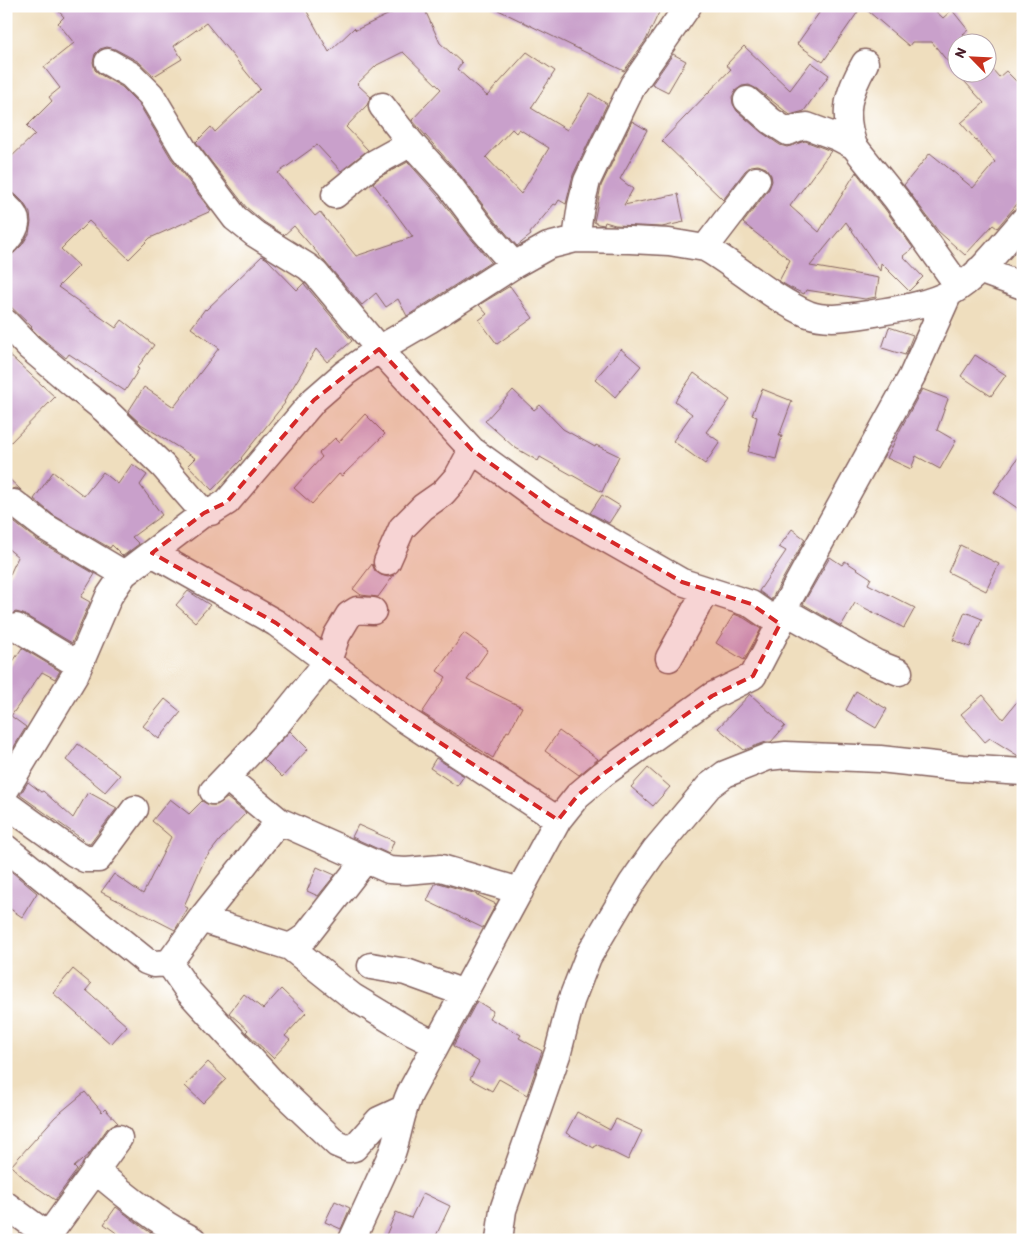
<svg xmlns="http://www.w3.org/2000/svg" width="1029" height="1246" font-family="Itim,sans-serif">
  <rect width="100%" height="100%" fill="#fff"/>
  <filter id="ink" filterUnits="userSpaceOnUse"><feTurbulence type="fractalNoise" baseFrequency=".02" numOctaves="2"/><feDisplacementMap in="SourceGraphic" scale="10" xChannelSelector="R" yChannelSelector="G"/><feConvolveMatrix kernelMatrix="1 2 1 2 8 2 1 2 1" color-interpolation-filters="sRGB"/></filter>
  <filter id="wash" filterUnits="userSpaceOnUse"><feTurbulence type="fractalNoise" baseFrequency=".0096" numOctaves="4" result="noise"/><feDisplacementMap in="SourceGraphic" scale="20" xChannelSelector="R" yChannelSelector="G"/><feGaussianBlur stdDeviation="1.12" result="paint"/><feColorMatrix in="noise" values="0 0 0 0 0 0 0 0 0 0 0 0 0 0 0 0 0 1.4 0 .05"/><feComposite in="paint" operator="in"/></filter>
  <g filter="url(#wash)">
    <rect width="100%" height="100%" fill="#efdebe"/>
    <g id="blocks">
      <!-- building -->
      <path fill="#c9a0cb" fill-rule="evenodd" d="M 54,6 L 304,6 L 329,52 L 354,28 L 356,30 L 406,6 L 423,6 L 440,43 L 462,63 L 457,69 L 487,96 L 527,52 L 555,71 L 531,108 L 567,130 L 590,93 L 607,104 L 573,175 L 566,204 L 559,200 L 556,205 L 554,204 L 530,233 L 531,235 L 517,246 L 492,217 L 461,176 L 412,120 L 441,89 L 403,52 L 377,65 L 357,84 L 371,97 L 367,105 L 346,127 L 368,150 L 341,171 L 317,145 L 278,173 L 315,216 L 320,212 L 356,256 L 413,237 L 373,183 L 381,176 L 408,162 L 438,196 L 468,235 L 491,262 L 407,316 L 398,299 L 386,307 L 376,293 L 362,305 L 294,226 L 284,235 L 264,222 L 246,207 L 196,142 L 211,127 L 215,132 L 260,89 L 206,23 L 174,46 L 182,59 L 154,76 L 139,62 L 115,49 L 107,47 L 100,49 L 95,54 L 93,62 L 95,70 L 101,75 L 122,87 L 139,104 L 171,158 L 211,211 L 150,238 L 129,259 L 89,221 L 61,249 L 79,266 L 58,287 L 116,328 L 122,320 L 154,345 L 137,368 L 139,369 L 125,391 L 69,354 L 66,358 L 39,336 L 31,328 L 32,327 L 6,302 L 6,256 L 12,255 L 22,245 L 29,234 L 31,222 L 30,213 L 23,202 L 16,195 L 6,191 L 6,162 L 35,134 L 27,126 L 52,101 L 49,97 L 60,88 L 44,67 L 74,43 L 58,23 L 64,17 ZM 512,129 L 516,133 L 519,129 L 549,148 L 521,194 L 486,157 Z
        M 490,6 L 662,6 L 646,40 L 624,71 Z
        M 824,6 L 930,6 L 943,18 L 952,10 L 968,30 L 963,34 L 971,42 L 956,42 L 956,72 L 932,42 L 912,42 L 909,46 L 862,6 L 823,62 L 797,44 Z
        M 744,46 L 790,90 L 811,62 L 829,75 L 804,111 L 790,115 L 757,89 L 749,85 L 742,86 L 735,91 L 732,97 L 733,104 L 737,111 L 761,132 L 780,145 L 787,147 L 805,141 L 831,151 L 790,206 L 819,232 L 856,172 L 885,209 L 913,248 L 903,256 L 923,277 L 909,291 L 881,263 L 880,271 L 846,222 L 810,266 L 879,278 L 876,297 L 865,299 L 806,290 L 804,294 L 791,288 L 779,281 L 790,260 L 743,223 L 769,189 L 772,181 L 771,175 L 766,168 L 758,165 L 751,166 L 745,171 L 723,200 L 662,141 L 731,69 L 726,65 Z
        M 673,54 L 686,61 L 668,92 L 652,84 Z
        M 986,62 L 999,77 L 1006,71 L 1023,88 L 1023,197 L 997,228 L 993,225 L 965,255 L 938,231 L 904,185 L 930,153 L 973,188 L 995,162 L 961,123 L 984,103 L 956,72 L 986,72 Z
        M 632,121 L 647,130 L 620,179 L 633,189 L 624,205 L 678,194 L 684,222 L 662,227 L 615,225 L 605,222 L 604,225 L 598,224 L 594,222 L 601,186 Z
        M 262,256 L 267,259 L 297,290 L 304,283 L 305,285 L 352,341 L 327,362 L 316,349 L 284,402 L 285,403 L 241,458 L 242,459 L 212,490 L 188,465 L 195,458 L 141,424 L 128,412 L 144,387 L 174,407 L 219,348 L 191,328 L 205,309 L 206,310 Z
        M 510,286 L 533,318 L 497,344 L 479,320 L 487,314 L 479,305 Z
        M 889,327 L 913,335 L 905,355 L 882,348 Z
        M 621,349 L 641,366 L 615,397 L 595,379 Z
        M 6,352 L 55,397 L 6,447 Z
        M 975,355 L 1006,375 L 991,396 L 961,376 Z
        M 694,373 L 730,400 L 706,432 L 720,442 L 705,464 L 673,441 L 692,414 L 675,401 Z
        M 762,389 L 792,401 L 779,436 L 782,436 L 776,459 L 748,452 L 757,417 L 752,415 Z
        M 922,389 L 948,399 L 937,430 L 956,441 L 940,469 L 916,456 L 911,469 L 887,458 L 900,430 Z
        M 513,390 L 534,410 L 540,405 L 563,429 L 595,447 L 596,445 L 619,456 L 602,492 L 540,457 L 538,461 L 514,447 L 485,421 Z
        M 365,414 L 385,434 L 342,476 L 339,474 L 312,504 L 294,488 L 322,457 L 319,453 L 335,438 L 339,442 Z
        M 1023,451 L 1023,512 L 994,492 Z
        M 132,464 L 147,475 L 140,485 L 162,515 L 132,537 L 139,544 L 123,556 L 112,545 L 110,548 L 53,515 L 34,499 L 53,472 L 84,496 L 103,472 L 118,484 Z
        M 6,476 L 21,490 L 16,488 L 6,491 Z
        M 602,495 L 620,506 L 609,523 L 590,513 Z
        M 6,516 L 37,540 L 95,574 L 81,597 L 90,602 L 72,643 L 23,614 L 16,612 L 6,616 L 6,583 L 18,557 L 6,547 Z
        M 792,529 L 805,539 L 771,600 L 759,591 L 786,551 L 779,547 Z
        M 960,545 L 999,564 L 986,591 L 948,572 Z
        M 830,557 L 842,565 L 845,561 L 871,578 L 868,584 L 915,608 L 904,628 L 855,603 L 841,626 L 803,604 Z
        M 372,564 L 375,571 L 381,575 L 388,577 L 394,575 L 378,597 L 361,595 L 353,589 Z
        M 188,591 L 210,605 L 195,622 L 176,605 Z
        M 965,612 L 982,619 L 970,647 L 953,640 Z
        M 734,614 L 744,618 L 761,629 L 744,660 L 716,643 Z
        M 464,633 L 488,650 L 467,680 L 522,707 L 509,732 L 507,731 L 493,758 L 422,713 L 446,677 L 437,671 Z
        M 22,648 L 60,671 L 55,679 L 42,672 L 11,716 L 26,727 L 6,760 L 6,672 Z
        M 856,691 L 887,709 L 876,728 L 846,710 Z
        M 750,694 L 785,726 L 771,742 L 766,742 L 744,750 L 718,728 Z
        M 1023,694 L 1023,757 L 1020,757 L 990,738 L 985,742 L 961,714 L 983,695 L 1003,719 Z
        M 165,699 L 181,712 L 159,739 L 143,726 Z
        M 290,731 L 308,749 L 282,777 L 264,759 Z
        M 559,731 L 598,759 L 579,775 L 545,751 Z
        M 78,744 L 120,775 L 105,792 L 66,760 Z
        M 436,758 L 464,776 L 457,786 L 430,768 Z
        M 648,768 L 670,787 L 653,806 L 631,787 Z
        M 28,782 L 41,792 L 43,791 L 73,818 L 88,792 L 117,808 L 90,844 L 89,844 L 20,795 Z
        M 227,798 L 246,813 L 220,840 L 205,859 L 184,906 L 188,908 L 175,930 L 101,892 L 114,874 L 143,894 L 171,837 L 152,821 L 170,799 L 189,814 L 202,801 L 209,805 L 217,805 Z
        M 358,825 L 394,841 L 389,854 L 352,837 Z
        M 6,867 L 37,893 L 22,917 L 6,906 Z
        M 317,867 L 335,875 L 318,896 L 307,891 Z
        M 439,883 L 473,893 L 496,904 L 483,928 L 427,901 L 435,884 Z
        M 73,969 L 91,984 L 86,990 L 127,1026 L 111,1044 L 53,993 Z
        M 281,989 L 306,1013 L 285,1036 L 290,1040 L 273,1058 L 246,1032 L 248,1030 L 229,1013 L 244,994 L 263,1009 Z
        M 477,1001 L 493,1011 L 489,1018 L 521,1035 L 519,1038 L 542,1051 L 527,1095 L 499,1079 L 492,1091 L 470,1079 L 479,1062 L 453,1046 Z
        M 208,1062 L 226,1079 L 203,1103 L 185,1086 Z
        M 85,1092 L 102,1112 L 105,1109 L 118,1123 L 112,1125 L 107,1129 L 89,1154 L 74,1167 L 77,1170 L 55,1200 L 25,1179 L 11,1166 L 55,1117 Z
        M 577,1112 L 610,1130 L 616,1119 L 642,1131 L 628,1160 L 596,1144 L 594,1148 L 566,1133 Z
        M 423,1193 L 450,1206 L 434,1240 L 384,1240 L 396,1212 L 411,1218 Z
        M 335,1201 L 350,1208 L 341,1229 L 325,1222 Z
        M 116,1207 L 145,1229 L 162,1240 L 126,1240 L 104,1224 Z"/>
    </g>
  </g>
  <g filter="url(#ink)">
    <use href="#blocks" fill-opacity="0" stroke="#84625e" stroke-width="1"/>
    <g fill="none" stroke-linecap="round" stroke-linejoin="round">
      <!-- street casing -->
      <g stroke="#84625e" stroke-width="29">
        <path id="street" d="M 108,62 L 131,75 L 151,95 L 184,150 L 235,218 L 255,234 L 308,267 L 316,274 L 379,349 L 472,450 L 552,508 L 682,582 L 751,604 L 780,624
          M 747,100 L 771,121 L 788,132 L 800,127 L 807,126 L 837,137 L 854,146 L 897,200 L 959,287
          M 382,106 L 411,143 L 450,186 L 480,226 L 514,265
          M 854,146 C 842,112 848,93 865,63
          M 335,195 L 373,164 L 411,143
          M 6,206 C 21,219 18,227 6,241
          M 576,239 L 581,205 L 587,181 L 603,147 L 633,85 L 688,6
          M 705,248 L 757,180
          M 979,270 L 1023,286
          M 6,323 L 29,347 L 74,385 L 105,410 L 163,466 L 204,513
          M 14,503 L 45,527 L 124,574
          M 152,553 L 276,623 L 404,719 L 558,820
          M 387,562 L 402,528 L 423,507 L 443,493 L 458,476 L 472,450
          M 783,610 L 876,663 L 899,672
          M 16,627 L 79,665
          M 669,658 L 706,590
          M 227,778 L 279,821 L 389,870 L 406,871 L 441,868 L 520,891
          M 6,789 L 75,675 L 109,596 L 124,574 L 204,513 L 211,512 L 227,502 L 314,400 L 345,373 L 379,349 L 429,320 L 514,265 L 548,246 L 576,239 L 630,240 L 669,242 L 705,248 L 712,252 C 744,272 774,299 808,314 C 826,321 850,317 869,314 C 896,309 925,306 950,293 C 979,277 1001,246 1023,221
          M 213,791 L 278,723 L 328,661 L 337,635 L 349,615 L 357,610 L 373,611
          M 6,804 L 74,853 L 85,859 L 98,859 L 135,809
          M 6,848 L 146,961 L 154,964 L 169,963 L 189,992 L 273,1083 L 337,1144 L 349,1149 L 354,1148 L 379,1120 L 403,1109
          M 201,919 L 279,821
          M 290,947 L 353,997 L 411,1032 L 435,1044
          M 169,963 L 201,919 L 290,947 L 301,940 L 306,936 L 365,860
          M 371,966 L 406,972 L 464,993
          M 95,1170 C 127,1197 156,1221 193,1240
          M 6,1205 L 47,1235
          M 45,1240 L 119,1138
          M 352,1240 L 392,1153 C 399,1133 401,1112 410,1093 L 558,820 L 578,795 L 603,774 L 712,696 L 753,676 L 780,624 L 783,610 L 912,376 L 949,293
          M 499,1240 L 503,1210 L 558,1052 L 571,1001 L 588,957 L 632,883 L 655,850 L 709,786 L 725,774 L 768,757 L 786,755 L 880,759 L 962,768 L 1023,772"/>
      </g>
      <!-- street -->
      <use href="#street" stroke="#fff" stroke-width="26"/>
    </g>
  </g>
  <!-- marked area -->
  <path fill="#d62828" fill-opacity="0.2" stroke="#d62828" stroke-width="4" stroke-dasharray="10 6" stroke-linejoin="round" d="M 379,349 L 472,450 L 552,508 L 682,582 L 751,604 L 780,624 L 753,676 L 712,696 L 603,774 L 578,795 L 558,820 L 404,719 L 276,623 L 152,553 L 204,513 L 227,502 L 314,400 Z"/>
  <!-- margin -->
  <rect width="1029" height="1246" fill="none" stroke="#fff" stroke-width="25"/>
  <!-- north arrow -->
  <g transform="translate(972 58) rotate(294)"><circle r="24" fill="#ffffff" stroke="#b7a5aa"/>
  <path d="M0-4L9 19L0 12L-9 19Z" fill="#c8321e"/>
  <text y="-8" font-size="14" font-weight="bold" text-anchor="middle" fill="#4a1f2b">N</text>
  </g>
</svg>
